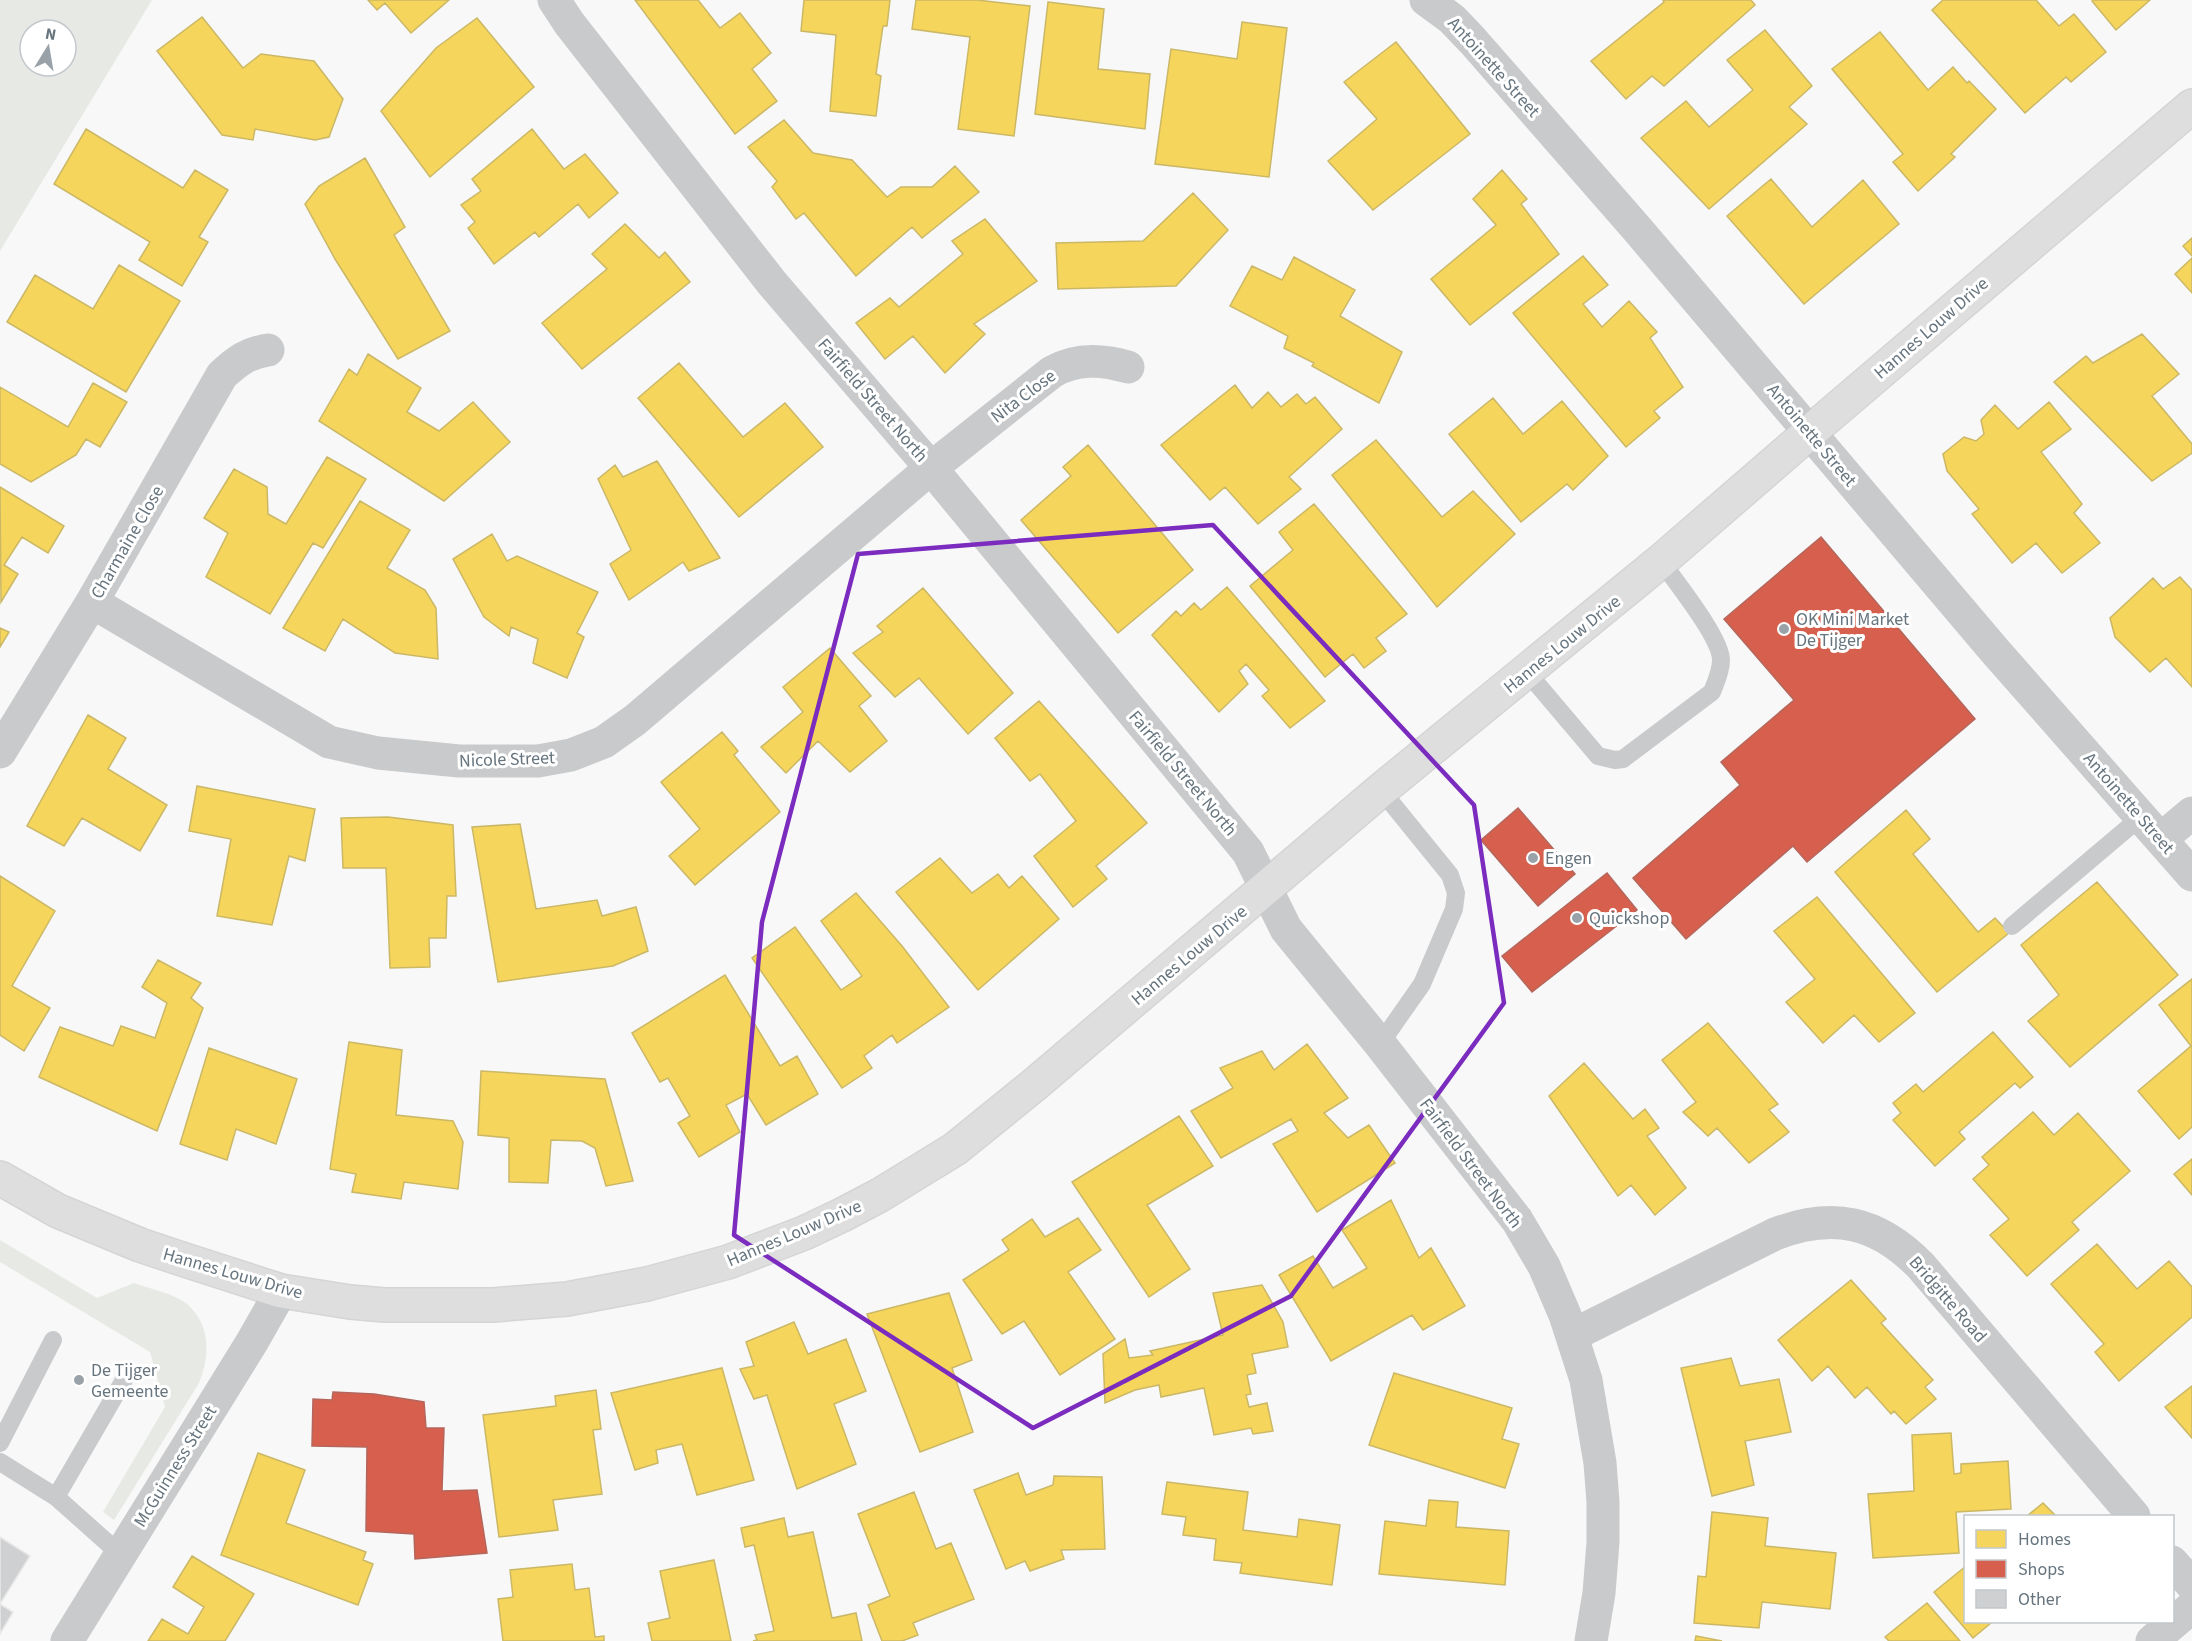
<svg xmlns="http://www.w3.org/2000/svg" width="2192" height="1641" font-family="'Source Sans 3',sans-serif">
  <rect width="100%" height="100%" fill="#f8f8f8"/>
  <!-- green -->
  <path fill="#e7e9e5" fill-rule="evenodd" d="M 0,0 L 152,0 L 0,251 ZM 30,30 L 66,30 L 66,66 L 30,66 Z
    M 0,1240 L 97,1298 L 134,1283 C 150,1289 173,1293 187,1304 C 211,1325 210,1356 199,1383 L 114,1520 L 103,1512 L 165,1407 L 150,1352 L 0,1262 Z"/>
  <!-- homes -->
  <path fill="#f6d55c" stroke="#cbb866" stroke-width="1.5" d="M 368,0 L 449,0 L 411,33 L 385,3 L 377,10 Z
    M 635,0 L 698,0 L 720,28 L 740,13 L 771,53 L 752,69 L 777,101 L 735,134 Z
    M 804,0 L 890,0 L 887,26 L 883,26 L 876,74 L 881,76 L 876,116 L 830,111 L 836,35 L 801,31 Z
    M 916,0 L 977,0 L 1030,6 L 1014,136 L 958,129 L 970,37 L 912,29 Z
    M 1663,0 L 1751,0 L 1755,5 L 1664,86 L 1652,76 L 1626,99 L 1591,61 L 1664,2 Z
    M 1943,0 L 2036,0 L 2059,26 L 2074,14 L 2106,52 L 2071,82 L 2066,77 L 2025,113 L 1932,10 Z
    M 2093,0 L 2150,0 L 2116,30 L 2092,1 Z
    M 1048,2 L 1104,9 L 1098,69 L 1150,74 L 1145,129 L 1035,114 Z
    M 202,17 L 243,68 L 261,54 L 314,61 L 343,99 L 329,137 L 315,140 L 255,129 L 253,140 L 222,135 L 157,51 Z
    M 477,18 L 534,87 L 430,177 L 381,111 L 436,48 Z
    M 1242,22 L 1287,28 L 1269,177 L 1155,164 L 1171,49 L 1237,59 Z
    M 1765,30 L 1812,86 L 1789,107 L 1807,124 L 1709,209 L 1641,138 L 1686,101 L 1709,127 L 1753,90 L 1727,60 Z
    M 1880,32 L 1928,90 L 1953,67 L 1967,83 L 1969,81 L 1996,109 L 1951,154 L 1955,157 L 1918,191 L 1893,162 L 1903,154 L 1832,69 Z
    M 1396,42 L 1470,134 L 1373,210 L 1328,161 L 1377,119 L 1344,82 Z
    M 784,120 L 813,153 L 852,160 L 887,197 L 901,187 L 932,187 L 955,166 L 979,192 L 922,238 L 912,227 L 856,276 L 804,213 L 796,219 L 772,187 L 777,181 L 748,147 Z
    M 86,129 L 183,188 L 195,170 L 228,190 L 199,237 L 208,242 L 182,286 L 139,260 L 150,242 L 54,184 Z
    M 532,129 L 564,169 L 585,154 L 618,193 L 589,218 L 578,204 L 539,237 L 535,232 L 494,264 L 468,228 L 475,222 L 461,205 L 481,191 L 472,179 Z
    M 365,158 L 405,227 L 394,235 L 450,331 L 398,359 L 335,259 L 305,204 L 319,186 Z
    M 1502,170 L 1527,199 L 1521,204 L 1559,254 L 1470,325 L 1431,279 L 1496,225 L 1473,199 Z
    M 1771,179 L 1812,227 L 1863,180 L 1899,224 L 1804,304 L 1727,216 Z
    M 1193,193 L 1228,230 L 1176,286 L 1058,289 L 1056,243 L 1143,241 Z
    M 985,219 L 1037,281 L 974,324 L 985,334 L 945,373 L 913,336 L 885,359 L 856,323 L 890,298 L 899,307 L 963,254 L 952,241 Z
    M 625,224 L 659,258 L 665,252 L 690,282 L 582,369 L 542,323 L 607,269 L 592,254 Z
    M 2192,238 L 2192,256 L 2183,246 Z
    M 1583,256 L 1608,285 L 1583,304 L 1602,327 L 1629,301 L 1657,332 L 1650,338 L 1683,387 L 1654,411 L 1660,418 L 1626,447 L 1513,313 Z
    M 1294,257 L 1355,290 L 1340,316 L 1402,352 L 1379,403 L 1312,366 L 1314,363 L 1284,348 L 1288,336 L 1230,306 L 1252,266 L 1282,280 Z
    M 2192,258 L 2192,293 L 2175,274 Z
    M 119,265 L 180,301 L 126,392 L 7,322 L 35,275 L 93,309 Z
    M 2142,334 L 2179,374 L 2152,396 L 2192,444 L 2192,453 L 2152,481 L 2054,382 L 2086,356 L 2093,363 Z
    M 368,354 L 421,388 L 407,412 L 439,431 L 473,402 L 510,442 L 444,501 L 319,421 L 349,369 L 357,375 Z
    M 679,363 L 743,437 L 785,403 L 823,447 L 739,517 L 638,398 Z
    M 93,383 L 127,402 L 100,447 L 86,439 L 76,455 L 31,482 L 0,464 L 0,387 L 68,427 Z
    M 1235,385 L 1252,408 L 1268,392 L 1281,407 L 1297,394 L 1306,404 L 1315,397 L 1342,429 L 1289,477 L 1301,489 L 1258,524 L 1225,487 L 1210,500 L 1161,445 Z
    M 1493,398 L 1523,434 L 1562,401 L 1608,456 L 1573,490 L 1567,484 L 1521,522 L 1449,434 Z
    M 2049,402 L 2071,429 L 2041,452 L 2082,504 L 2074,513 L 2100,543 L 2062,573 L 2036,543 L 2012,563 L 1972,514 L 1979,509 L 1947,471 L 1943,454 L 1964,437 L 1976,441 L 1984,434 L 1981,420 L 1995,405 L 2018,429 Z
    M 1376,440 L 1442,517 L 1473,491 L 1515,534 L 1437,607 L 1332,475 Z
    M 1088,445 L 1193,570 L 1118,633 L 1021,520 L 1071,476 L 1063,467 Z
    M 327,457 L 366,479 L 323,548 L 313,543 L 270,614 L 206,577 L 228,533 L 204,518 L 234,469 L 267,487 L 268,514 L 286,524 Z
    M 657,461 L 720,558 L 689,571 L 683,562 L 629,600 L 610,564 L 631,550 L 598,479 L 615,465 L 623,477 Z
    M 0,487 L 64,526 L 48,553 L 22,537 L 4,565 L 18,574 L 1,602 Z
    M 360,501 L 410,530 L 387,568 L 425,590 L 436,608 L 438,659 L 395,653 L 343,619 L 325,651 L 283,628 Z
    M 1314,504 L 1407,614 L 1376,638 L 1386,651 L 1364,668 L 1353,654 L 1325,677 L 1250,586 L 1293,550 L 1279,532 Z
    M 492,534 L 507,561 L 517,556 L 598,592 L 577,633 L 584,637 L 567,678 L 533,663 L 538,639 L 511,627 L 509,636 L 484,617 L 453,559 Z
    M 2180,577 L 2192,590 L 2192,687 L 2166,658 L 2150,672 L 2115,637 L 2110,618 L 2153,578 L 2163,589 Z
    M 1227,587 L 1325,701 L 1290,728 L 1262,696 L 1269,690 L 1246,664 L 1239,671 L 1248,684 L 1219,712 L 1152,635 L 1176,611 L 1181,616 L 1194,603 L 1201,610 Z
    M 923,588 L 1013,693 L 968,734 L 919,678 L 895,697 L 853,653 L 883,632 L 877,626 Z
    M 0,628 L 9,632 L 0,647 Z
    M 830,648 L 871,696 L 859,706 L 887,741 L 850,772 L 818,741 L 786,773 L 761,747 L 803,712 L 783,687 Z
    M 1039,701 L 1147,823 L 1096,866 L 1107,879 L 1073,907 L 1034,856 L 1076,821 L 1040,774 L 1030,781 L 995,738 Z
    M 88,715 L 126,738 L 108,769 L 167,805 L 140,851 L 82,818 L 64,846 L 27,826 Z
    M 722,732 L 738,751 L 734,755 L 780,812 L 695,885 L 669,856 L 700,829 L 661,782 Z
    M 197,786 L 315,809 L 305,861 L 289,856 L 272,925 L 217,916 L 231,839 L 189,831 Z
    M 1906,810 L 1930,839 L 1913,854 L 1978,932 L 1995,918 L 2009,933 L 1937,992 L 1835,872 Z
    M 388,817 L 453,825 L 456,896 L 447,896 L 446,938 L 429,938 L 430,967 L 390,968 L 386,868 L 343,868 L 341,818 Z
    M 520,824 L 536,909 L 597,900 L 602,916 L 636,907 L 648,951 L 613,966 L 498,982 L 472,827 Z
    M 940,858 L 972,893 L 998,874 L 1009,888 L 1022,876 L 1059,919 L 978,990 L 896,892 Z
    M 0,876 L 55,911 L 12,986 L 50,1008 L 24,1051 L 0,1035 Z
    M 2097,882 L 2178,975 L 2070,1067 L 2028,1021 L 2059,995 L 2021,945 Z
    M 856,893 L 902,946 L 949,1007 L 897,1043 L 892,1035 L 864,1056 L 872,1068 L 842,1088 L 752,958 L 795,927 L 841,990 L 862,976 L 821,921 Z
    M 1817,897 L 1915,1013 L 1879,1042 L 1854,1015 L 1823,1043 L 1786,1002 L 1815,979 L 1774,931 Z
    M 158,960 L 201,983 L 191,998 L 203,1008 L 157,1131 L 39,1077 L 60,1027 L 113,1046 L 121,1026 L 155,1038 L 167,1003 L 142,987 Z
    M 725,975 L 780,1066 L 797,1056 L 818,1094 L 766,1125 L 747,1094 L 726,1105 L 740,1132 L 699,1157 L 678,1123 L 690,1116 L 668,1078 L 660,1082 L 632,1033 Z
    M 2192,979 L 2192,1127 L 2179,1139 L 2138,1091 L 2191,1046 L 2159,1005 Z
    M 1708,1023 L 1778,1104 L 1769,1110 L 1789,1132 L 1749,1163 L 1717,1128 L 1708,1136 L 1683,1112 L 1696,1102 L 1662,1060 Z
    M 1993,1032 L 2033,1077 L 2020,1088 L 2015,1083 L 1959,1132 L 1965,1139 L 1935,1166 L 1893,1120 L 1901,1113 L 1893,1103 L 1916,1084 L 1923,1092 Z
    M 349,1042 L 402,1050 L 396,1115 L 453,1121 L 463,1142 L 458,1189 L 404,1182 L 401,1199 L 352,1192 L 356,1174 L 330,1169 Z
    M 1307,1044 L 1348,1098 L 1324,1113 L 1348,1138 L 1369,1125 L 1395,1163 L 1317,1212 L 1273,1144 L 1298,1131 L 1291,1119 L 1221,1158 L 1191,1111 L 1233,1088 L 1220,1068 L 1262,1051 L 1274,1070 Z
    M 209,1048 L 297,1079 L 276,1144 L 236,1129 L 227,1160 L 180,1144 Z
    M 1584,1063 L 1633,1119 L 1645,1109 L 1659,1128 L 1647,1136 L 1686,1188 L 1655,1215 L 1631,1185 L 1618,1196 L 1549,1096 Z
    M 481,1071 L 605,1079 L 633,1181 L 606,1186 L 595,1148 L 582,1141 L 551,1140 L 548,1183 L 509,1182 L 509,1138 L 478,1135 Z
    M 2033,1112 L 2054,1135 L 2078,1113 L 2130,1171 L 2072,1222 L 2079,1230 L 2027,1276 L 1990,1235 L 2009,1219 L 1973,1179 L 1989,1165 L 1982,1157 Z
    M 1179,1116 L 1213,1166 L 1147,1205 L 1190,1269 L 1149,1297 L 1072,1182 Z
    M 2192,1159 L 2192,1195 L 2174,1174 Z
    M 1391,1200 L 1419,1258 L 1431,1248 L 1465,1306 L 1423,1330 L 1412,1315 L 1331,1361 L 1279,1275 L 1313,1256 L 1333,1288 L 1367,1268 L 1342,1230 Z
    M 1078,1218 L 1101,1250 L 1068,1272 L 1115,1339 L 1060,1375 L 1024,1321 L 1002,1334 L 963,1280 L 1009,1250 L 1002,1240 L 1032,1219 L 1045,1237 Z
    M 2097,1244 L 2137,1289 L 2169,1261 L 2192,1287 L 2192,1317 L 2119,1381 L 2095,1352 L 2104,1344 L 2051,1284 Z
    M 1851,1280 L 1886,1319 L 1881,1323 L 1933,1380 L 1925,1387 L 1936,1399 L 1906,1424 L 1894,1411 L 1891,1414 L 1867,1387 L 1855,1398 L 1828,1366 L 1812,1381 L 1778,1340 Z
    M 1262,1285 L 1283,1322 L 1288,1347 L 1252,1354 L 1256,1373 L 1247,1375 L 1251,1394 L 1246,1395 L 1249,1407 L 1267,1403 L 1273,1431 L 1253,1434 L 1251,1428 L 1214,1435 L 1204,1388 L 1161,1397 L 1159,1385 L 1135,1390 L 1105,1403 L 1103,1354 L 1125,1339 L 1129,1358 L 1153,1355 L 1150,1351 L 1223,1335 L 1213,1293 Z
    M 949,1293 L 972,1360 L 952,1368 L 973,1432 L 920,1452 L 867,1314 Z
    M 794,1322 L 808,1354 L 846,1339 L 866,1391 L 834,1404 L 856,1464 L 797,1489 L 767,1395 L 754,1399 L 740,1369 L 754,1366 L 746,1342 Z
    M 1731,1358 L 1740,1386 L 1779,1379 L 1791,1432 L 1745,1441 L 1754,1485 L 1712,1496 L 1681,1368 Z
    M 722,1368 L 754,1480 L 697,1495 L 682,1444 L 656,1450 L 658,1463 L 635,1470 L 611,1393 Z
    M 1394,1373 L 1512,1408 L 1502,1439 L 1519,1444 L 1505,1488 L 1369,1445 Z
    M 2192,1386 L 2192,1438 L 2165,1407 Z
    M 596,1390 L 601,1429 L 593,1430 L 602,1494 L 553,1500 L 558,1530 L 499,1537 L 483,1415 L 556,1406 L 555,1396 Z
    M 1951,1433 L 1954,1474 L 1961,1473 L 1961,1464 L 2008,1461 L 2011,1509 L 1956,1512 L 1959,1553 L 1873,1558 L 1868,1494 L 1914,1491 L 1912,1435 Z
    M 258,1453 L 305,1470 L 286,1523 L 366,1552 L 363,1560 L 373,1564 L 358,1605 L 221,1555 Z
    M 1018,1473 L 1026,1495 L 1053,1485 L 1054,1476 L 1102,1477 L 1105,1549 L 1061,1550 L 1064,1559 L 1030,1571 L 1025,1561 L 1006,1569 L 974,1490 Z
    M 1167,1482 L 1248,1492 L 1243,1530 L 1297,1537 L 1299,1519 L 1340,1525 L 1332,1585 L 1240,1573 L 1242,1563 L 1214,1560 L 1216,1539 L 1183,1535 L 1186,1517 L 1162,1514 Z
    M 914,1492 L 936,1549 L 951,1543 L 974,1599 L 913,1623 L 918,1635 L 902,1641 L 882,1641 L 868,1605 L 890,1596 L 858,1514 Z
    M 1429,1500 L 1458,1502 L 1456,1527 L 1509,1531 L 1505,1585 L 1379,1574 L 1385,1521 L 1426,1526 Z
    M 2043,1503 L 2056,1516 L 2027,1516 Z
    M 1712,1512 L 1768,1518 L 1765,1546 L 1836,1553 L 1830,1609 L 1762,1602 L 1759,1628 L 1694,1623 L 1698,1576 L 1706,1577 Z
    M 784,1518 L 788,1537 L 813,1532 L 832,1618 L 856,1613 L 862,1641 L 753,1641 L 757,1640 L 755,1635 L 774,1631 L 754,1545 L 745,1547 L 741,1528 Z
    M 192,1556 L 254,1594 L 225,1641 L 148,1641 L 162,1619 L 188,1634 L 204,1607 L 173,1587 Z
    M 714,1560 L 731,1641 L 652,1641 L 648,1623 L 670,1618 L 660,1571 Z
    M 572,1564 L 575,1590 L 589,1588 L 595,1637 L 604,1636 L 604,1641 L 503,1641 L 498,1599 L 513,1597 L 510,1570 Z
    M 1966,1566 L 1966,1622 L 1992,1622 L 1973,1638 L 1934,1592 Z
    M 1927,1603 L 1960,1641 L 1889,1641 L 1885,1637 Z
    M 1696,1636 L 1722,1641 L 1695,1641 Z"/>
  <!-- shops -->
  <path fill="#d6604d" stroke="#b4665c" stroke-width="1.5" d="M 1821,537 L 1975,719 L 1807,862 L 1793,846 L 1686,939 L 1633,878 L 1740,785 L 1721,762 L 1794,700 L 1724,619 Z
    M 1518,808 L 1575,874 L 1538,906 L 1481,840 Z
    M 1607,873 L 1637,910 L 1532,992 L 1502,956 Z
    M 333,1392 L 374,1394 L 424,1402 L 426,1428 L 444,1428 L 442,1491 L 477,1490 L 487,1553 L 415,1559 L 414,1534 L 366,1531 L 367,1447 L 312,1446 L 313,1399 L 332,1400 Z"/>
  <!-- building -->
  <path fill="#ced0d1" stroke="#e8e8e7" stroke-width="1.5" d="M 0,1537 L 30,1556 L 0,1604 L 13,1612 L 0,1634 Z"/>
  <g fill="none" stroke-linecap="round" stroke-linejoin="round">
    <!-- secondary casing -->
    <g stroke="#d4d5d5" stroke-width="36">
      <path id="secondary" d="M 0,1178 L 58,1211 L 140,1245 L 188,1261 L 281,1291 L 350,1302 L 385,1305 L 493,1305 L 567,1299 L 647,1284 L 728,1262 L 804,1233 L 842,1215 L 880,1195 L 955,1149 L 1034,1085 L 1381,790 L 1661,561 L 1810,432 L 2192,106"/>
    </g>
    <!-- lane -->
    <path stroke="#c9cacb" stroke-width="18" d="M 1527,672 L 1598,756 L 1615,760 L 1623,759 L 1712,692 C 1716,681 1721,672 1721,660 C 1721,638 1676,582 1661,561
      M 2012,926 L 2142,816
      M 1380,1044 L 1422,984 L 1454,909 L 1456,893 L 1450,875 L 1381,790
      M 0,1443 L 53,1340
      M 0,1462 L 56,1497 L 120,1554
      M 56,1497 L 124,1380"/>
    <!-- street -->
    <path stroke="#c9cacb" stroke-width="33" d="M 554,0 L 569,23 L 772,283 L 931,468 L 1248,852 L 1286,929 L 1380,1044 L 1517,1220 L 1544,1266 L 1565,1315 L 1586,1380 L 1600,1463 L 1603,1502 L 1603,1542 L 1599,1593 L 1591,1641
      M 1426,0 L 1452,19 L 1473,41 L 1638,230 L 1995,651 L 2192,875
      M 92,602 L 329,742 L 378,753 L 459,761 L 538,761 L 571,755 L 604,742 L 635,720 L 931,468 L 1052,372 C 1076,358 1101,359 1128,367
      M 0,752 L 92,602 L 222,375 C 237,361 248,353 268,350
      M 2161,839 L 2192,813
      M 1573,1335 L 1775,1234 C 1833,1212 1877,1221 1921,1266 L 2134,1516
      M 2172,1562 L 2192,1585
      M 67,1641 L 252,1342 L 281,1291
      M 2152,1641 L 2192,1607"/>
    <!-- secondary -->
    <use href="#secondary" stroke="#dededf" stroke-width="33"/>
  </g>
  <!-- marked area -->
  <path fill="none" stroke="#7b2cbf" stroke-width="4.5" stroke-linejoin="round" d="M 1213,525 L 1474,805 L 1504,1003 L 1291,1296 L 1033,1428 L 734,1235 L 762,922 L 858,554 Z"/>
  <!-- markers -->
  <g fill="#99a2a9" stroke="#fff" stroke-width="2">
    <circle cx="1784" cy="629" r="6"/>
    <circle cx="1533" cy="858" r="6"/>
    <circle cx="1577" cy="918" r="6"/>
    <circle cx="79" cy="1380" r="6"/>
  </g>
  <g text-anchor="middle" stroke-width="6" stroke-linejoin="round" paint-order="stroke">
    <!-- street labels -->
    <g font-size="18" fill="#66747e" stroke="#fff">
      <text transform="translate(1494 67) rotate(48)" y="6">Antoinette Street</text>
      <text transform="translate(1931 328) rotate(-41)" y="6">Hannes Louw Drive</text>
      <text transform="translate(1023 396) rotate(-37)" y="6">Nita Close</text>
      <text transform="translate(873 400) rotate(49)" y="6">Fairfield Street North</text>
      <text transform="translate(1812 435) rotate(50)" y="6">Antoinette Street</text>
      <text transform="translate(127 542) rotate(-60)" y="6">Charmaine Close</text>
      <text transform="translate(1562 644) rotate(-39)" y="6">Hannes Louw Drive</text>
      <text transform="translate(507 759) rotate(-2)" y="6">Nicole Street</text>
      <text transform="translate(1183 773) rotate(50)" y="6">Fairfield Street North</text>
      <text transform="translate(2129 803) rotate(49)" y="6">Antoinette Street</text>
      <text transform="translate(1189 955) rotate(-40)" y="6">Hannes Louw Drive</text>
      <text transform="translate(1471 1163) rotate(53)" y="6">Fairfield Street North</text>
      <text transform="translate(794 1233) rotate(-23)" y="6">Hannes Louw Drive</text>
      <text transform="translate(233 1273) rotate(16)" y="6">Hannes Louw Drive</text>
      <text transform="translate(1948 1299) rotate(49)" y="6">Bridgitte Road</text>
      <text transform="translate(175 1466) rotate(-58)" y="6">McGuinness Street</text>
    </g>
    <!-- poi labels -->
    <g font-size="18" fill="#66747e" stroke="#fff" text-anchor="start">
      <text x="1796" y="625">OK Mini Market<tspan x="1796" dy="21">De Tijger</tspan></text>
      <text x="1545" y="864">Engen</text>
      <text x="1589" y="924">Quickshop</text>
      <text x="91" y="1376">De Tijger<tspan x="91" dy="21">Gemeente</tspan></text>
    </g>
  </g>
  <!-- legend -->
  <rect x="1964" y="1515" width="210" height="108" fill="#ffffff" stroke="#c2c7cb" stroke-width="1.5"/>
  <rect x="1976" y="1530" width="30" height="18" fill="#f6d55c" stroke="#c2c7cb" stroke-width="1.5"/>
  <text x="2018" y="1545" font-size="18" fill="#66747e">Homes</text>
  <rect x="1976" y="1560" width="30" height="18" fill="#d6604d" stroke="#c2c7cb" stroke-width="1.5"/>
  <text x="2018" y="1575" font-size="18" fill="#66747e">Shops</text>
  <rect x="1976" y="1590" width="30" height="18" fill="#ced0d1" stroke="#c2c7cb" stroke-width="1.5"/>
  <text x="2018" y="1605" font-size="18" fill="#66747e">Other</text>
  <!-- north arrow -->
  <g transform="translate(48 48) rotate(11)"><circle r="28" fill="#ffffff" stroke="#c2c7cb" stroke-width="1.5"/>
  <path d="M0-4.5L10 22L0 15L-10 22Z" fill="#99a2a9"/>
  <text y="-9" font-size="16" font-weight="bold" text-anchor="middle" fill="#66747e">N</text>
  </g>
</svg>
